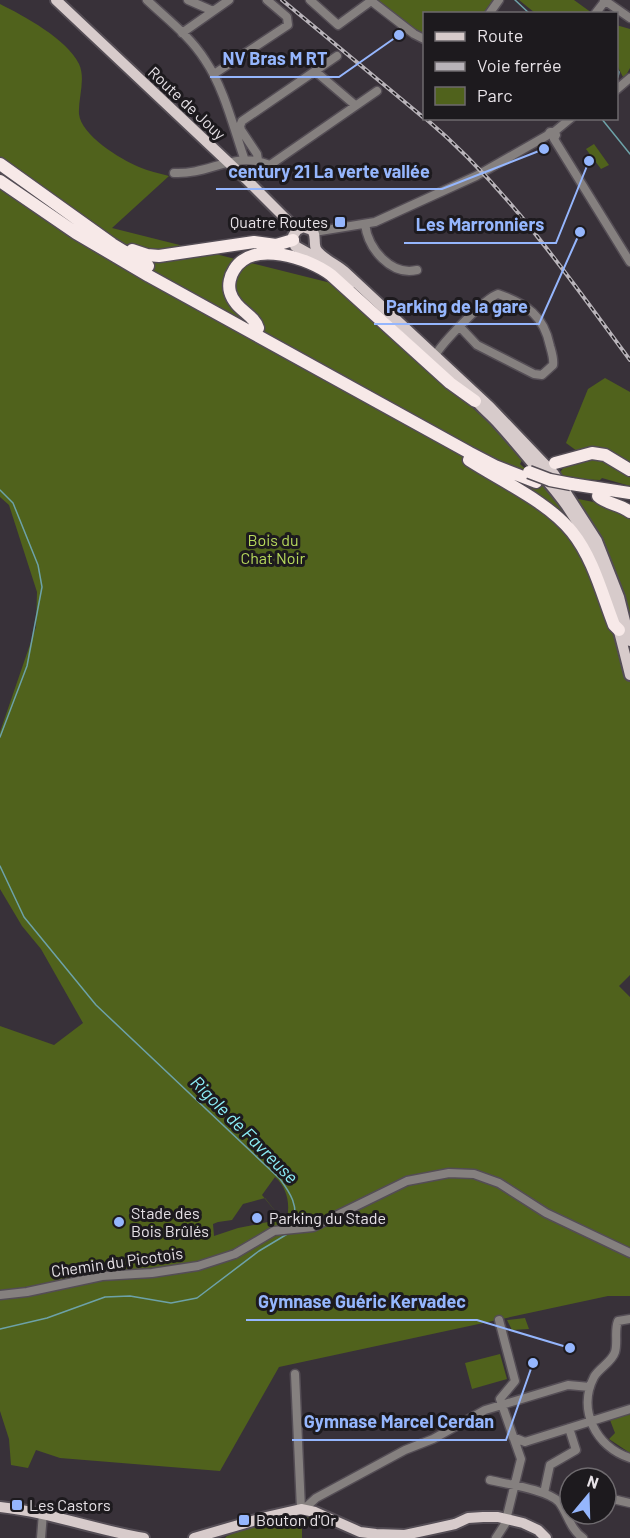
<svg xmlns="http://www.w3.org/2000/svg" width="630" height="1538" font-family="Barlow,sans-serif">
  <rect width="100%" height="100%" fill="#383139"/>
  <!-- green -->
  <path fill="#50621c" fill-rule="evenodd" d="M 365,0 L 496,0 L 484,13 L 424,14 L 424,41 Z
    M 519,0 L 574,0 L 592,13 L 535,13 Z
    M 0,4 C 24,16 67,39 79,64 C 86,79 78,98 79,114 C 81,135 120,159 139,167 C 148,171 159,173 169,176 L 112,228 L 335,284 L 525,455 L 520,464 L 552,494 L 599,503 L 630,517 L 630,975 L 619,986 L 630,997 L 630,1296 L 608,1296 L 279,1367 L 220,1471 L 60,1458 L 36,1450 L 28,1468 L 11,1465 L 9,1439 L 0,1411 L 0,1026 L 54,1045 L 83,1023 L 41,949 L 22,926 L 0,889 L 0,732 L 36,627 L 37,592 L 9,505 L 0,497 ZM 275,1177 C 289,1189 291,1209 285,1225 L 279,1222 L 280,1217 L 262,1195 ZM 265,1198 L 280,1217 L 278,1220 L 238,1228 L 214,1236 L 213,1224 L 218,1222 L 232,1220 L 243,1204 Z
    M 616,25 L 630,29 L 630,68 L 624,79 L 617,65 Z
    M 594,144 L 609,165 L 601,169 L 586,149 Z
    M 605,378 L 630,392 L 630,464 L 607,451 L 577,451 L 566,443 L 588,389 Z
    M 586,457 L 605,460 L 630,476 L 630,486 L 602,478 L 600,480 L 578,479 L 559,475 C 563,464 575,461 586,457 Z
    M 525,1318 L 529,1329 L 512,1330 L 507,1320 Z
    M 500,1354 L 507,1379 L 472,1389 L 465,1363 Z
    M 630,1413 L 630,1453 L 609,1439 L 615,1433 L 610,1420 Z
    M 295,1514 L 309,1516 L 310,1524 L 302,1526 L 302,1538 L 225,1538 L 227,1536 L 250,1527 Z"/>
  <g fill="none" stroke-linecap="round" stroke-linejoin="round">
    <!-- stream -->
    <path stroke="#6da2a8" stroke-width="1.5" d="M 515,0 L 530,14
      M 616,68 L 619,72 L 618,77
      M 601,118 L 630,154
      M 0,490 L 13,503 L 38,565 L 42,587 L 27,666 L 0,737
      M 0,866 L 24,917 L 96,1005 L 280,1179 C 291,1194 298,1205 294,1224
      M 0,1329 L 47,1318 L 105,1297 L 130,1296 L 171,1303 L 197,1298 L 259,1251 L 289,1233"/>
    <!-- minor casing -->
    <g stroke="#544d55" stroke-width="11">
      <path id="minor" d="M 147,0 C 167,19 190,36 205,60 C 224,88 233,126 244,158
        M 188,0 L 213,11
        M 310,0 L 338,25 L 371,1
        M 370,0 L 414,34 L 424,39
        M 604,0 L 630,18
        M 489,14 L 499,0
        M 595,14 L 605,1
        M 182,33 L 229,0
        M 315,71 L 355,105
        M 214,74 L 288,25 L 287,17 L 267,0
        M 616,90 L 630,78
        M 554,132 L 556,135 L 554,139 L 630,262
        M 258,160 L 257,154 L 241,130 L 240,126 L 242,121 L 337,56
        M 174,173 C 210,175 234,150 270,165 L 377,91
        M 365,224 C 368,249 391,276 417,270
        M 314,232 L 375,222 L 476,176 L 548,135 L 550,132 L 554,132 L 571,118
        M 429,355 L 435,356 C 441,344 485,298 498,294 C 527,304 544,316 550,346 C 552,353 554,359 553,365 L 542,375 L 534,374 L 477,345 L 460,327
        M 0,1295 L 27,1292 L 102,1276 L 152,1273 L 198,1266 L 235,1254 L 274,1231 L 313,1227 L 407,1181 L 449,1173 L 474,1174 L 499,1183 L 546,1213 L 630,1253
        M 630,1319 L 618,1321 C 614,1331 618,1342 615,1352 C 612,1362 599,1368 594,1377 C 577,1410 596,1447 630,1458
        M 295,1374 L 301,1509
        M 513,1437 L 525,1442 L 528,1441 L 630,1409
        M 490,1480 C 507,1484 548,1490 559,1502 C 568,1514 570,1529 583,1538
        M 544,1493 L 550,1465 L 576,1450 L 569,1428
        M 617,1500 L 630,1503
        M 304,1509 L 316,1498 L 405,1450 L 433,1439 L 485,1410 L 568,1385 L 590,1387
        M 41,1538 L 43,1513
        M 496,1538 L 505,1524 L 521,1459 L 500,1399 L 515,1381 L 499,1320"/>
    </g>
    <!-- major casing -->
    <g stroke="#544d55" stroke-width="14">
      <path id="major" d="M 56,0 L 246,179 L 297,230
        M 350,284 L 326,263 L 295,246 L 293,236 L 297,230 L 303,227 L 312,230 C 317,237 313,242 316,249 C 321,258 336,264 344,271 L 490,407 L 554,474 L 597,541 L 619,597 L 630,641
        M 472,396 C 479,406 489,413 497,422 C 518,445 537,469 557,493 C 600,546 614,610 630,675
        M 0,1507 C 49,1512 96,1530 144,1538
        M 194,1538 L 266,1517 L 301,1509 L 315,1512 L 360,1532 L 376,1534 L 405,1535 L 455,1524 L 468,1518 L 483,1517 L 498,1517 L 523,1523 L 538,1530 L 546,1538"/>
    </g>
    <!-- highway casing -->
    <g stroke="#544d55" stroke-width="15">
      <path id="highway" d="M 0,164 L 112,244 L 148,266
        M 0,181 L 76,233 L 149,276 L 470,453 L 495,466 L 536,482
        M 132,250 L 147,255 L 159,256 L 254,242 L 276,245 L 293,240
        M 258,328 C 254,314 235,310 230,292 C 228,285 230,276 234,270 C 252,239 309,258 331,275 L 450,383 L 475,401
        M 469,460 C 501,481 547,501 572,532 C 593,558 602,594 614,625 L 619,630
        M 555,463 L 592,453 L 605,455 L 630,470
        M 571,484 L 630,493
        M 598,496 C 606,504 620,504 630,512"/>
    </g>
    <!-- minor -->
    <use href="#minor" stroke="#85807f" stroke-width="8"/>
    <!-- major -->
    <use href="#major" stroke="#d7cbcb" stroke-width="10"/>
    <!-- highway -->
    <use href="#highway" stroke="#f7e9e8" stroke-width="12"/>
    <!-- rail casing -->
    <g stroke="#b8b3b9" stroke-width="4">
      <path id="rail" d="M 282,0 L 424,118
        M 425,118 C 508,188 566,274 630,360"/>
    </g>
    <!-- rail -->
    <use href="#rail" stroke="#1d1a1e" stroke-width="1.5" stroke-dasharray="4.5" stroke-linecap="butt"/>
    <!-- highway-bridge casing -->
    <g stroke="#544d55" stroke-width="15" stroke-linecap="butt">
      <path id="highway-bridge" d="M 529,472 L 550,480 L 571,484"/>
    </g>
    <!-- highway-bridge -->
    <use href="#highway-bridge" stroke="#f7e9e8" stroke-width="12"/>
  </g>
  <!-- markers -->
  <g fill="#95b6fd" stroke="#1d1a1e" stroke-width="2">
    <rect x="334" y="216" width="12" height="12" rx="3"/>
    <circle cx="257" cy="1218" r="6"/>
    <circle cx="119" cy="1222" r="6"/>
    <rect x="11" y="1499" width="12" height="12" rx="3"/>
    <rect x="238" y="1514" width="12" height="12" rx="3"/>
  </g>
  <g text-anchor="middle" stroke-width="6" stroke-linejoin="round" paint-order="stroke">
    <!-- street labels -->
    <g font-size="16" fill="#e7e2e7" stroke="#1d1a1e">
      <text transform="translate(187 103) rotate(43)" y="6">Route de Jouy</text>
      <text transform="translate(117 1262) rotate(-8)" y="6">Chemin du Picotois</text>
    </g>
    <!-- poi labels -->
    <g font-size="16" fill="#e7e2e7" stroke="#1d1a1e" text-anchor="start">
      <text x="328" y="228" text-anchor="end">Quatre Routes</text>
      <text x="131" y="1219">Stade des<tspan x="131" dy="18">Bois Brûlés</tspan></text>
      <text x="269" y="1224">Parking du Stade</text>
      <text x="29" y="1511">Les Castors</text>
      <text x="256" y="1526">Bouton d'Or</text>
    </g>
    <!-- park labels -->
    <g font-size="16" fill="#b7d95c" stroke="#1d1a1e">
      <text x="273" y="546">Bois du<tspan x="273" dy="18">Chat Noir</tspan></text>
    </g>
    <!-- water labels -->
    <g font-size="18" font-style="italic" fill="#8ceff8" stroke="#1d1a1e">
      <text transform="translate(244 1130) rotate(45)" y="6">Rigole de Favreuse</text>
    </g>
  </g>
  <!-- callouts -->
  <path fill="none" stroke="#95b6fd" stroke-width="2" d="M399 35L339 77H210M544 149L442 189H216M589 161L556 243H404M580 232L539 324H374M570 1348L477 1320H246M533 1363L506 1440H292"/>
  <g fill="#95b6fd" stroke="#1d1a1e" stroke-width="2">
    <circle cx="399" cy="35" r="6"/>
    <circle cx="544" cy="149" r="6"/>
    <circle cx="589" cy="161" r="6"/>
    <circle cx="580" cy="232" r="6"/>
    <circle cx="570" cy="1348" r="6"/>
    <circle cx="533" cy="1363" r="6"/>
  </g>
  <g font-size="18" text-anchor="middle" font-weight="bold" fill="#95b6fd" stroke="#1d1a1e" stroke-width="6" stroke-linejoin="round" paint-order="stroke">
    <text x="275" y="65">NV Bras M RT</text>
    <text x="329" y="178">century 21 La verte vallée</text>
    <text x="480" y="231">Les Marronniers</text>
    <text x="457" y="313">Parking de la gare</text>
    <text x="362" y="1308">Gymnase Guéric Kervadec</text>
    <text x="399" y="1428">Gymnase Marcel Cerdan</text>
  </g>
  <!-- legend -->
  <rect x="423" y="12" width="195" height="108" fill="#1d1a1e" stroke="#6e6a6e" stroke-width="1.5"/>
  <rect x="435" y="32" width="30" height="9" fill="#d7cbcb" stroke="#6e6a6e" stroke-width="1.5"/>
  <text x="477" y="42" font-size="18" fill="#e7e2e7">Route</text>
  <rect x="435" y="62" width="30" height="9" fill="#b8b3b9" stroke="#6e6a6e" stroke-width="1.5"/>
  <text x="477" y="72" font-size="18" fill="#e7e2e7">Voie ferrée</text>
  <rect x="435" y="87" width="30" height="18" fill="#50621c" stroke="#6e6a6e" stroke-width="1.5"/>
  <text x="477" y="102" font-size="18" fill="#e7e2e7">Parc</text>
  <!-- north arrow -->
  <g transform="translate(588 1496) rotate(19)"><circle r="28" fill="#1d1a1e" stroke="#6e6a6e" stroke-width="1.5"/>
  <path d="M0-4.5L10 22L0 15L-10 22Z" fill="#95b6fd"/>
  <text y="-9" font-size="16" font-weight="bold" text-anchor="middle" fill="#e7e2e7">N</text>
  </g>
</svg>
